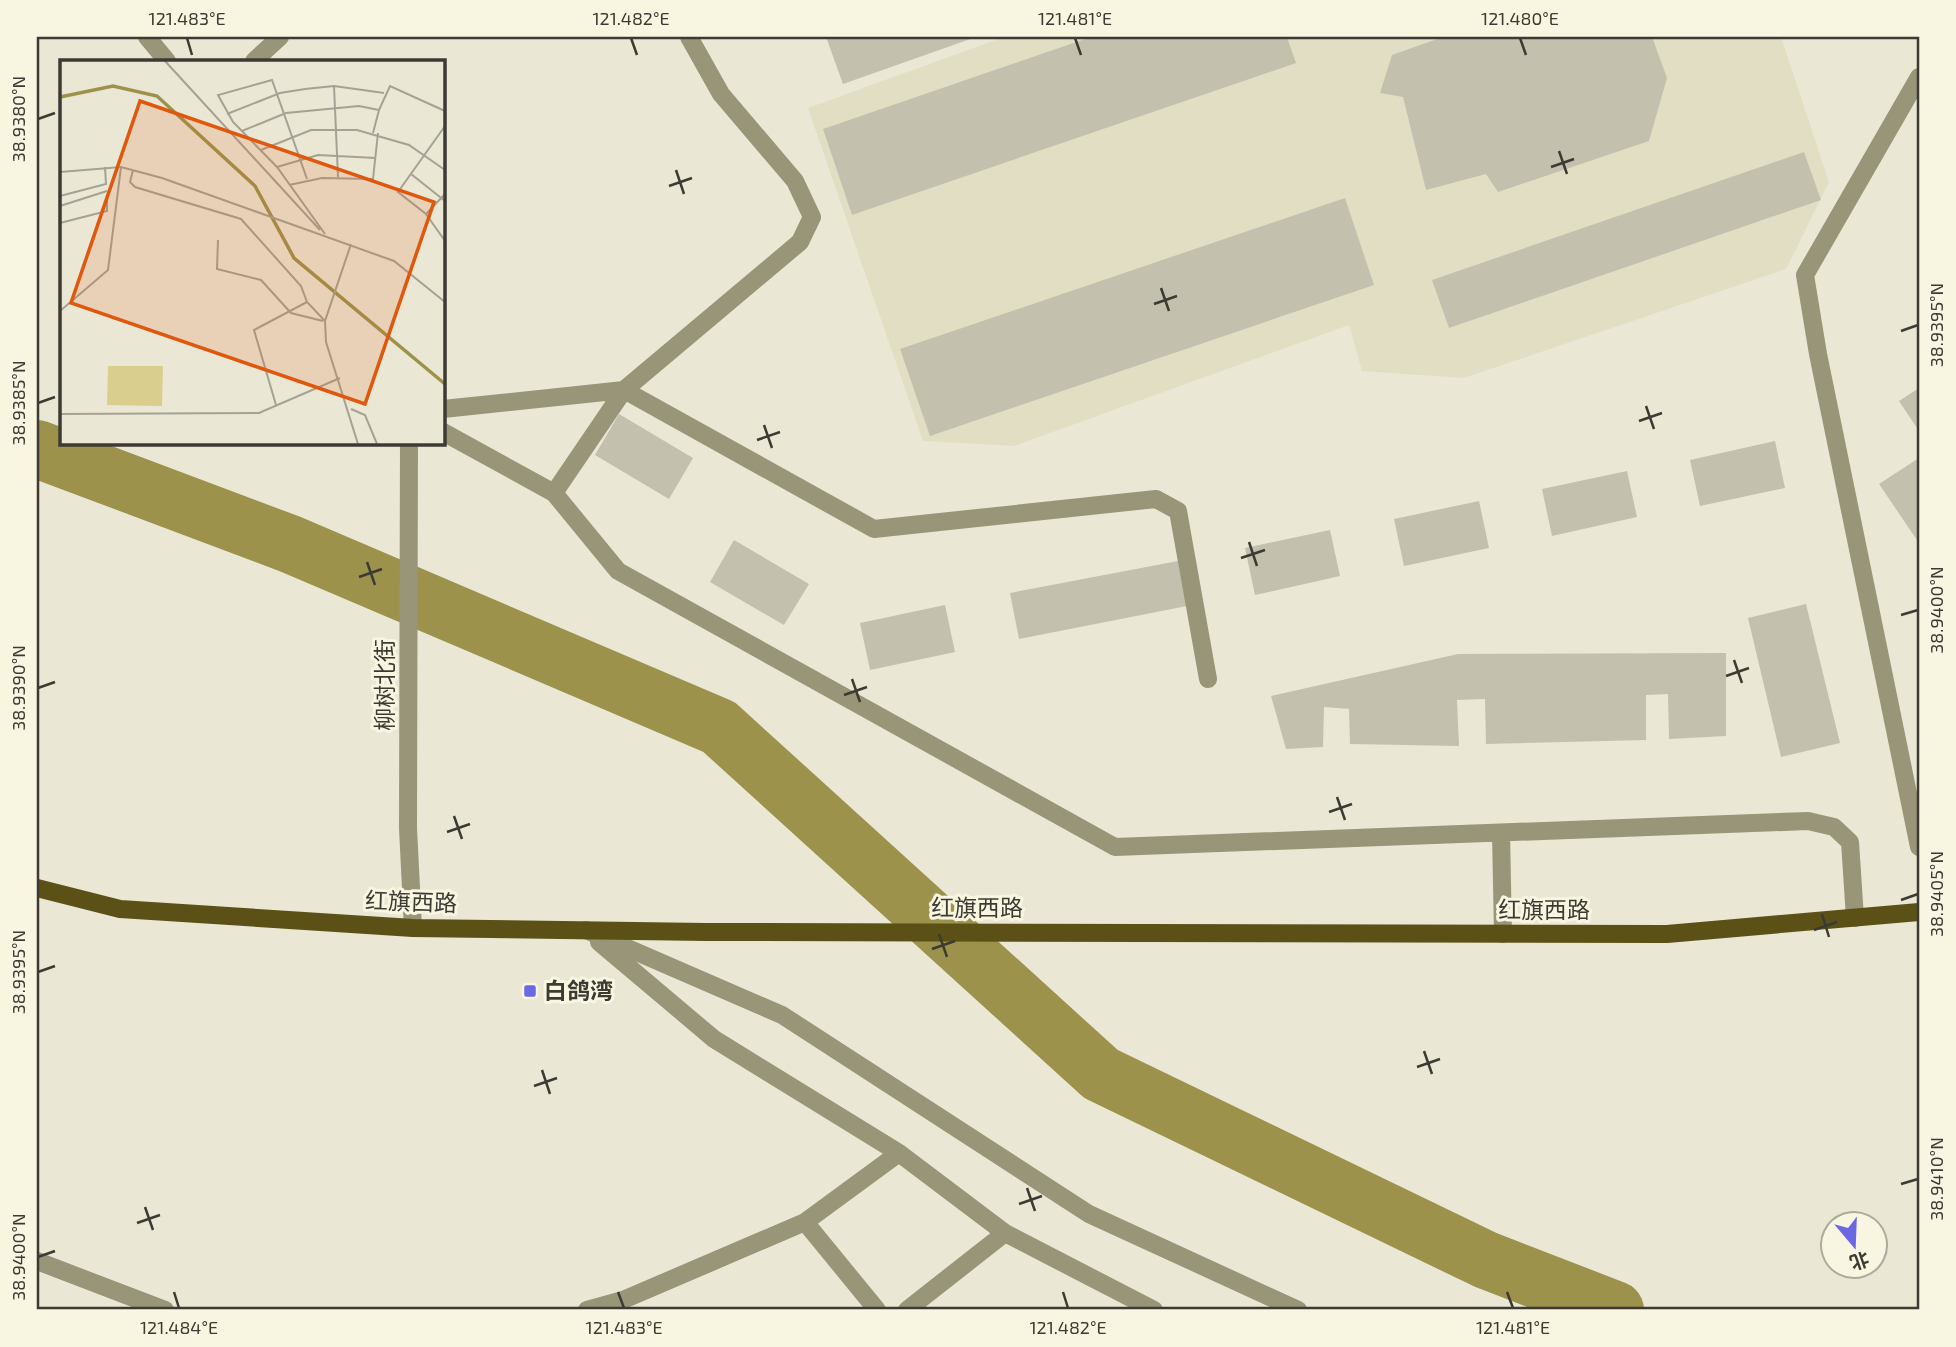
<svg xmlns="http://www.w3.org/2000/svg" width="1956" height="1347" font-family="'Exo 2','Noto Sans SC',sans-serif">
  <rect width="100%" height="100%" fill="#eae7d4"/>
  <!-- built -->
  <path fill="#e2dec3" d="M 1004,37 L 1781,37 L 1829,182 L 1786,269 L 1464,378 L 1362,371 L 1349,325 L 1014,446 L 923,441 L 808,108 Z"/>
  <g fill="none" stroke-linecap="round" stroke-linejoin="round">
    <!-- river -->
    <path stroke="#9d924c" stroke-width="58" d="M 37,449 L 290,544 L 719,727 L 1101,1074 L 1486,1260 L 1615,1310"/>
  </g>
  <!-- building -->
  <path fill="#c3c1ae" d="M 826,37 L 976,37 L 843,84 Z
    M 1091,37 L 1287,37 L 1296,63 L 852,215 L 823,129 Z
    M 1443,37 L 1652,37 L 1667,78 L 1649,141 L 1498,192 L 1486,174 L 1426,190 L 1403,97 L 1380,93 L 1392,55 Z
    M 1804,152 L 1821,200 L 1449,328 L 1432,280 Z
    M 1345,198 L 1374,285 L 930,436 L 900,349 Z
    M 1919,388 L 1919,431 L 1899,401 Z
    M 619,414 L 693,458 L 669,499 L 595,455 Z
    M 1775,441 L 1785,488 L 1700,506 L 1690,460 Z
    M 1919,458 L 1919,543 L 1879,484 Z
    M 1627,471 L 1637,517 L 1552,536 L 1542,489 Z
    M 1479,501 L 1489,548 L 1404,566 L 1394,519 Z
    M 1330,530 L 1340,576 L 1255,595 L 1245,548 Z
    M 734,540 L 809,584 L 784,625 L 710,582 Z
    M 1178,561 L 1187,606 L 1019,639 L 1010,593 Z
    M 1806,604 L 1840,743 L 1781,757 L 1748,618 Z
    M 945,605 L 955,652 L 870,670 L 860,623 Z
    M 1726,653 L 1726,736 L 1669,739 L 1668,694 L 1646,695 L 1646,740 L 1486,744 L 1485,699 L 1457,700 L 1459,746 L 1350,744 L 1349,709 L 1324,707 L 1323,747 L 1286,749 L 1271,696 L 1458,654 Z"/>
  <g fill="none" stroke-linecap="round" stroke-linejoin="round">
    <!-- minor -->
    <path stroke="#999578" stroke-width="18" d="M 147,37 L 167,61
      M 254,61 L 280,37
      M 1919,77 L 1805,275 L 1818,354 L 1919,847
      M 443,409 L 624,390 L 874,529 L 1156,499 L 1178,511 L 1208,679
      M 443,432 L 554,493 L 618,571 L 1115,847 L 1808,821 L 1834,827 L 1850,842 L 1855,918
      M 409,443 L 408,828 L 413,928
      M 554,493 L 624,390 L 800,242 L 812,217 L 795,181 L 721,94 L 689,37
      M 1501,833 L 1503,934
      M 586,930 L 782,1015 L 1089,1214 L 1298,1310
      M 599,942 L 714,1039 L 899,1153 L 1005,1233 L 1154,1310
      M 805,1222 L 877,1310
      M 37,1261 L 165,1310
      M 587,1310 L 623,1300 L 805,1222 L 899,1153
      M 907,1310 L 1005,1233"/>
    <!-- major -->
    <path stroke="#5b5116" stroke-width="18" d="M 37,888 L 120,909 L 413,928 L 706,932 L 1667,934 L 1919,912"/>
  </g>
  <!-- ticks -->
  <path fill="none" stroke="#3c3b33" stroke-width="2.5" d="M 187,38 L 192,55M 631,38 L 637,55M 1075,38 L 1081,55M 1520,38 L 1526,55M 38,119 L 55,113M 1559,151 L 1567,174M 1551,167 L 1574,159M 676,170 L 684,194M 669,186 L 692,178M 1161,288 L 1169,311M 1154,304 L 1177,296M 1901,331 L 1918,325M 38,403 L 55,397M 1646,406 L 1654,429M 1639,421 L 1662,413M 764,425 L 772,448M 757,440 L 780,432M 1249,542 L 1257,566M 1241,558 L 1265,550M 367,562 L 375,585M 359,577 L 382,569M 1901,615 L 1918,610M 1734,660 L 1742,683M 1726,676 L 1749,668M 852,679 L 860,702M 38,688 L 55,682M 844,695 L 867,687M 1337,797 L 1345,820M 1329,812 L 1352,804M 454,816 L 462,839M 447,832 L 470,824M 1901,900 L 1918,894M 1822,914 L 1829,937M 1814,930 L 1837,922M 939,934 L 947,957M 932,949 L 955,941M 38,972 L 55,966M 1424,1051 L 1432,1074M 1417,1067 L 1440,1059M 542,1070 L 550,1094M 534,1086 L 557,1078M 1901,1184 L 1918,1179M 1027,1188 L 1035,1211M 1019,1204 L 1042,1196M 145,1207 L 153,1230M 137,1223 L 160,1215M 38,1257 L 55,1251M 174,1292 L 179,1308M 618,1292 L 624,1308M 1063,1292 L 1068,1308M 1507,1292 L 1513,1308"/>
  <!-- markers -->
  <rect fill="#6a68e2" stroke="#f8f5e1" stroke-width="2.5" x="523" y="984" width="14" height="14" rx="3.5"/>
  <g text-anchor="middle" stroke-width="6" stroke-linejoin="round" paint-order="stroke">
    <!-- street labels -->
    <g font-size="23" fill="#3c3b33" stroke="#f8f5e1">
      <text transform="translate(385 685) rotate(-90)" y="8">柳树北街</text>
      <text transform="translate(411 902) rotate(2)" y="8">红旗西路</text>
      <text x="977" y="916">红旗西路</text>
      <text x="1544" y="918">红旗西路</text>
    </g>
    <!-- poi labels -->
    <g font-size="23" font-weight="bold" fill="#3c3b33" stroke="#f8f5e1" text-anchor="start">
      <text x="544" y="999">白鸽湾</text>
    </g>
  </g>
  <!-- overview -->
  <g transform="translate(60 60)">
    <rect width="385" height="385" fill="#eae7d4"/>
    <path d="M 48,306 L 103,306 L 102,346 L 47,345 Z" fill="#d9ce8e"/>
    <path fill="none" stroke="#9d924c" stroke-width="3.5" d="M 0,37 L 53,26 L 97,36 L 195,126 L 234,198 L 385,324"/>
    <path fill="none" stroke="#a4a294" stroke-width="2" d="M 105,1 L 260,170M 274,26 L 278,117M 319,50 L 330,26 L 385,51M 167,54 L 220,33 L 245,29 L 274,26 L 324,33M 385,66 L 338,132 L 366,154 L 385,181M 182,71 L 226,53 L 299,46 L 319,50 L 313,73M 201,90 L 251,70 L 297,70 L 349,85 L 385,110M 217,107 L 258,95 L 316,98M 73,110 L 70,122 L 75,127 L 181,159 L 241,226 L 247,242 L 265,261M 0,112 L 61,107 L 102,118 L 334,201 L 385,242M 351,114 L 385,141M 247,119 L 212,20 L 158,35 L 173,62 L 217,107 L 265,174M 229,125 L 262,118 L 313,119 L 318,73M 0,136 L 46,124 L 45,107M 0,146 L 47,131M 366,154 L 385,134M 0,163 L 47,151 L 47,134M 158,180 L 157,209 L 201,220 L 231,253 L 263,261M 291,184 L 265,261 L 266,282 L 298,384M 0,251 L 48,210 L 61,107M 216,345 L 194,270 L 247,242M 291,349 L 305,355 L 317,384M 0,354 L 199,353 L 280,318"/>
    <path fill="#df580e" fill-opacity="0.15" stroke="#df580e" stroke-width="3.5" d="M 80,41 L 374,142 L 305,344 L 11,243 Z"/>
    <rect width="385" height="385" fill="none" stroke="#3c3b33" stroke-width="3.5"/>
  </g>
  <!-- border -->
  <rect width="1956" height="1347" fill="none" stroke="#f8f5e1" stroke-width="77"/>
  <!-- north arrow -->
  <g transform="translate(1854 1245) rotate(161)"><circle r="33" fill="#f8f5e1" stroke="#adab9b" stroke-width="2"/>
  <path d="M0-5L12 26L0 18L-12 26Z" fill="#6a68e2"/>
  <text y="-10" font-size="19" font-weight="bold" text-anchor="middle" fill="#3c3b33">北</text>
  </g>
  <rect x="38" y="38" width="1880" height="1270" fill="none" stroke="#3c3b33" stroke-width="2.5"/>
  <g font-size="18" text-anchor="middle" fill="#3c3b33">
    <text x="187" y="25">121.483°E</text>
    <text x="631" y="25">121.482°E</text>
    <text x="1075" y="25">121.481°E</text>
    <text x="1520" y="25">121.480°E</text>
    <text transform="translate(19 119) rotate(-90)" y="6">38.9380°N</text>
    <text transform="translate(1937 325) rotate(-90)" y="6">38.9395°N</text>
    <text transform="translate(19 403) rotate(-90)" y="6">38.9385°N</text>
    <text transform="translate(1937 610) rotate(-90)" y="6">38.9400°N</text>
    <text transform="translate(19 688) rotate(-90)" y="6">38.9390°N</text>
    <text transform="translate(1937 894) rotate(-90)" y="6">38.9405°N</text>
    <text transform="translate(19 972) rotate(-90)" y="6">38.9395°N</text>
    <text transform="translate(1937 1179) rotate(-90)" y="6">38.9410°N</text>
    <text transform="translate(19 1257) rotate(-90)" y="6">38.9400°N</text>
    <text x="179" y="1334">121.484°E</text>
    <text x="624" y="1334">121.483°E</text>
    <text x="1068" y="1334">121.482°E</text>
    <text x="1513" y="1334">121.481°E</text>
  </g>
</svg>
